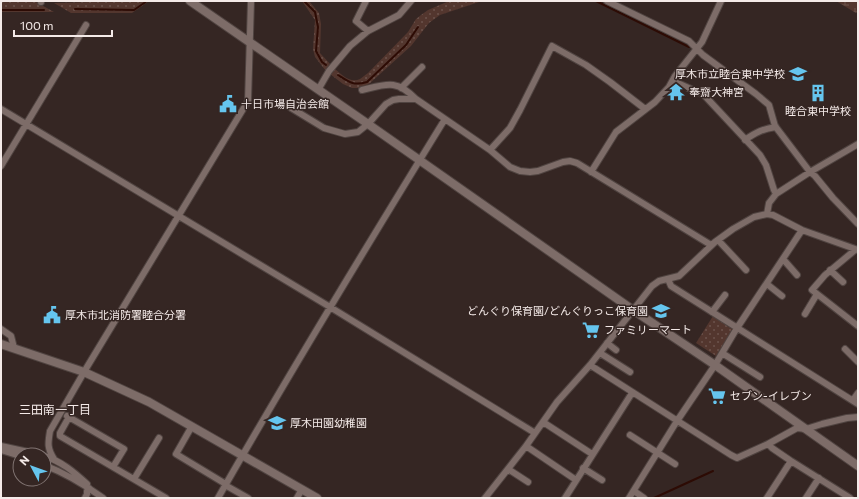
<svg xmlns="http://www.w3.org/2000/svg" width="859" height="499" font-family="Commissioner,'Noto Sans JP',sans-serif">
  <defs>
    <pattern id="green-dots" width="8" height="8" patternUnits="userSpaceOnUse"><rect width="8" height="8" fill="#53362e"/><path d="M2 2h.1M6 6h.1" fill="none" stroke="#6c534c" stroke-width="1.8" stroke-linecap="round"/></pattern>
    <pattern id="wetland-marsh" width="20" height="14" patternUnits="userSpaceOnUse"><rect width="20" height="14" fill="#53362e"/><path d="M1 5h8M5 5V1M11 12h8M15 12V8" fill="none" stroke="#6c534c"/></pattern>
  </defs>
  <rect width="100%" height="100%" fill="#352623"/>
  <!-- green -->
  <path fill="url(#green-dots)" d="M 1,1 L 36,2 L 54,12 L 1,12 Z
    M 121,1 L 149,1 L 132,13 L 71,13 L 54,3 Z
    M 302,1 L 309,1 L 319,13 L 321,24 L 320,53 L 331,65 L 326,71 L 315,57 L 313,49 L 315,20 Z
    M 449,1 L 482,1 L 440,15 L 429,23 L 411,46 L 369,84 L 360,88 L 352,88 L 343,84 L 330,74 L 334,68 C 341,74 350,84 360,79 C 363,77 365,75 368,73 L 408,32 L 416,19 L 421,15 L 428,10 Z
    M 713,316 L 732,328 L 733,330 L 716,356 L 696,343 Z"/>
  <!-- wetland -->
  <path fill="url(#wetland-marsh)" d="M 836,1 L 858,1 L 858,11 L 856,13 Z"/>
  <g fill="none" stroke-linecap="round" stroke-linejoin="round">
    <!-- stream -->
    <path stroke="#2d0b04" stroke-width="2" d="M 304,1 L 315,12 L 318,27 L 316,51 L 322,62 L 326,65
      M 596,1 L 689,47
      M 75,9 L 134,10 L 147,1
      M 1,10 L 44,10
      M 338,75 C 349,82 353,86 367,82 L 406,45 L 418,27
      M 654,498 L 713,471"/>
    <!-- street casing -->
    <g stroke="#504441" stroke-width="8">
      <path id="street" d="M 366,1 L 356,21 L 368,31
        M 607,1 L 689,41 L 703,55 L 756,94 L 769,105 L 775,126 L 810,172 L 815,176 L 833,198 L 858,224
        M 41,2 L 41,1
        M 673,81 L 704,95 L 760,155 L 766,165 L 774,190 L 776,194
        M 401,88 L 422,67
        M 318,90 L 329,71 L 350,46 L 368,31 L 399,15 L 411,1
        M 362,90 C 387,84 396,79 416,99
        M 283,103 L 324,128 L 345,134 L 358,132 L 368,124 L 386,104 L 393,100 L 399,99 L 416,99 L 490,150 L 510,167 L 520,171 L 530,172 L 538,171 L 563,162 L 570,161 L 577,163 L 711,245
        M 1,109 L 330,307 L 535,433
        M 745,140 C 756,132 763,129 776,127
        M 490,150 L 510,128 L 520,110 L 552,46 L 586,65 L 610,82 L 645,109
        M 1,166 L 86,25
        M 591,172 L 616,132 L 655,102 L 669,87 L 675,76 L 702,42 L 721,1
        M 767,214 L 769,203 L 776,194 L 810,172 L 858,144
        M 718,240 L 746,270
        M 855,250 L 825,275 L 812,290 L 858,326
        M 783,259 L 797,275
        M 830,270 L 843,282
        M 668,279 L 671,286 L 858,404
        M 767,284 L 782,296
        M 712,312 L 725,295
        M 805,314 L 817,294
        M 1,329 L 11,336 L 14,348
        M 607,343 L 616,350
        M 845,349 L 858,362
        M 600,353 L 630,372
        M 722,353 L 760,377
        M 590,365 L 731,455 L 737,458 L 768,444 L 797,428 L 806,429 L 822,424 L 847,418 L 858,417
        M 853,400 L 858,393
        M 67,416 L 124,449 L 113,467
        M 69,417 L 60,433 L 60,436 L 166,498
        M 543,422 L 592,454
        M 192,426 L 176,454 L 224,483 L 225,485 L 248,498
        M 630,435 L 675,464
        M 768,444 L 772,448 L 791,461 L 850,498
        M 1,446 L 42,455
        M 526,446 L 576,480
        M 1,450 L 20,456
        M 44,456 C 61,461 74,472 87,484
        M 54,459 C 47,448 48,443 50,431 L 87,367 L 248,101 L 251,1
        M 44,465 C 65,473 85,485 103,498
        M 583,468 L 602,480
        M 508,469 L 528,482
        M 134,479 L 159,438
        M 634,491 L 644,498
        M 85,498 L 87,494 L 87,491 L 89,488
        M 218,498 C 291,370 368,244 445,119
        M 297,498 L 302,489
        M 485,498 L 526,446 L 557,402 L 590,365 L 652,286 L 659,281 L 679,276 L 715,242 L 733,229 L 754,217 L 767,214 L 773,215 L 802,230 L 858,250
        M 565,498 L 632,393
        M 629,498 L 677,421 L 715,365 L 737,328 L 802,230
        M 767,498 L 791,461
        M 806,498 L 819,478"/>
    </g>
    <!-- secondary casing -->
    <g stroke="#504441" stroke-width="10">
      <path id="secondary" d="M 190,1 L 368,124 L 633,310 L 715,365 L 858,466
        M 1,344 L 84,372 L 149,402 L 317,498"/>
    </g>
    <!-- street -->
    <use href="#street" stroke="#7d6c68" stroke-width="6"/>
    <!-- secondary -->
    <use href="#secondary" stroke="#7d6c68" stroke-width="8"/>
  </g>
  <!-- icons -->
  <defs>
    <g id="school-bare" transform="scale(1.38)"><path d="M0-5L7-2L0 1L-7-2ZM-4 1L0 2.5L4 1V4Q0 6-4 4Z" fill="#65c5ee" stroke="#352623" stroke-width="2.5" paint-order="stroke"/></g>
    <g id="temple-bare" transform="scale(1.38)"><path d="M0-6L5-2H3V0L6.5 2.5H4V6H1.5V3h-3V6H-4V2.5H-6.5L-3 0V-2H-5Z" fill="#65c5ee" stroke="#352623" stroke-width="2.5" paint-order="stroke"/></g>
    <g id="building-bare" transform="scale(1.38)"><path d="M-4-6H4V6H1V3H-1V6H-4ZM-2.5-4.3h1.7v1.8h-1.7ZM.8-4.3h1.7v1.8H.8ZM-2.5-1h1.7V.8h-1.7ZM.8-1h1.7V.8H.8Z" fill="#65c5ee" stroke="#352623" stroke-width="2.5" paint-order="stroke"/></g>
    <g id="civic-bare" transform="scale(1.38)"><path d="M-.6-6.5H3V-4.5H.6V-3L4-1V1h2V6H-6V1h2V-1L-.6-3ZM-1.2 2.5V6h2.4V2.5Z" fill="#65c5ee" stroke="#352623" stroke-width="2.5" paint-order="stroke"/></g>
    <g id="supermarket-bare" transform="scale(1.38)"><path d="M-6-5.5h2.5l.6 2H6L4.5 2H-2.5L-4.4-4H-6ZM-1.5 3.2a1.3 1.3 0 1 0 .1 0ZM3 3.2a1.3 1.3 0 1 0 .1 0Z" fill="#65c5ee" stroke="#352623" stroke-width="2.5" paint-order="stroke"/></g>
  </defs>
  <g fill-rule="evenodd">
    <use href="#school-bare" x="798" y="74"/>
    <use href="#temple-bare" x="676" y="92"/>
    <use href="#building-bare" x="818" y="93"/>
    <use href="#civic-bare" x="228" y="104"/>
    <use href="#school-bare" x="661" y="311"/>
    <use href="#civic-bare" x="52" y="315"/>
    <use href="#supermarket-bare" x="591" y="330"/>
    <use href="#supermarket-bare" x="717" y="396"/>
    <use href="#school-bare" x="277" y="423"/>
  </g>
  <g text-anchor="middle" stroke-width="3" stroke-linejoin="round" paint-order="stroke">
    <!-- poi labels -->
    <g font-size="11" fill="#f4eae8" stroke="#352623" text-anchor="start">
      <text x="785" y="78" text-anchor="end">厚木市立睦合東中学校</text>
      <text x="689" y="96">奉齋大神宮</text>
      <text x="241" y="108">十日市場自治会館</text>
      <text x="818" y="115" text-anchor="middle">睦合東中学校</text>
      <text x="648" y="315" text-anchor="end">どんぐり保育園/どんぐりっこ保育園</text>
      <text x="65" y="319">厚木市北消防署睦合分署</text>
      <text x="604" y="334">ファミリーマート</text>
      <text x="730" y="400">セブン-イレブン</text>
      <text x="290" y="427">厚木田園幼稚園</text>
    </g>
    <!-- neighbourhood labels -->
    <g font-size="12" fill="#f4eae8" stroke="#352623">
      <text x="55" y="414">三田南一丁目</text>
    </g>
  </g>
  <!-- border -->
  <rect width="859" height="499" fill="none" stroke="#f4eae8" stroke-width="4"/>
  <!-- north arrow -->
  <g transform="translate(32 467) rotate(311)"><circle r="19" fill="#352623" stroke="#817472"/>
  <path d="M0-3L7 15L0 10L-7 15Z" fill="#65c5ee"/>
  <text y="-6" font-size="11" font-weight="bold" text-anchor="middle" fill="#f4eae8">N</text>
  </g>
  <!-- scale -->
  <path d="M14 30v6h98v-6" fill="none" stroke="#f4eae8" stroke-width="2"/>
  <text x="20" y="30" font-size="12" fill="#f4eae8" stroke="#352623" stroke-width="3" paint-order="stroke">100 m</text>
</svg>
